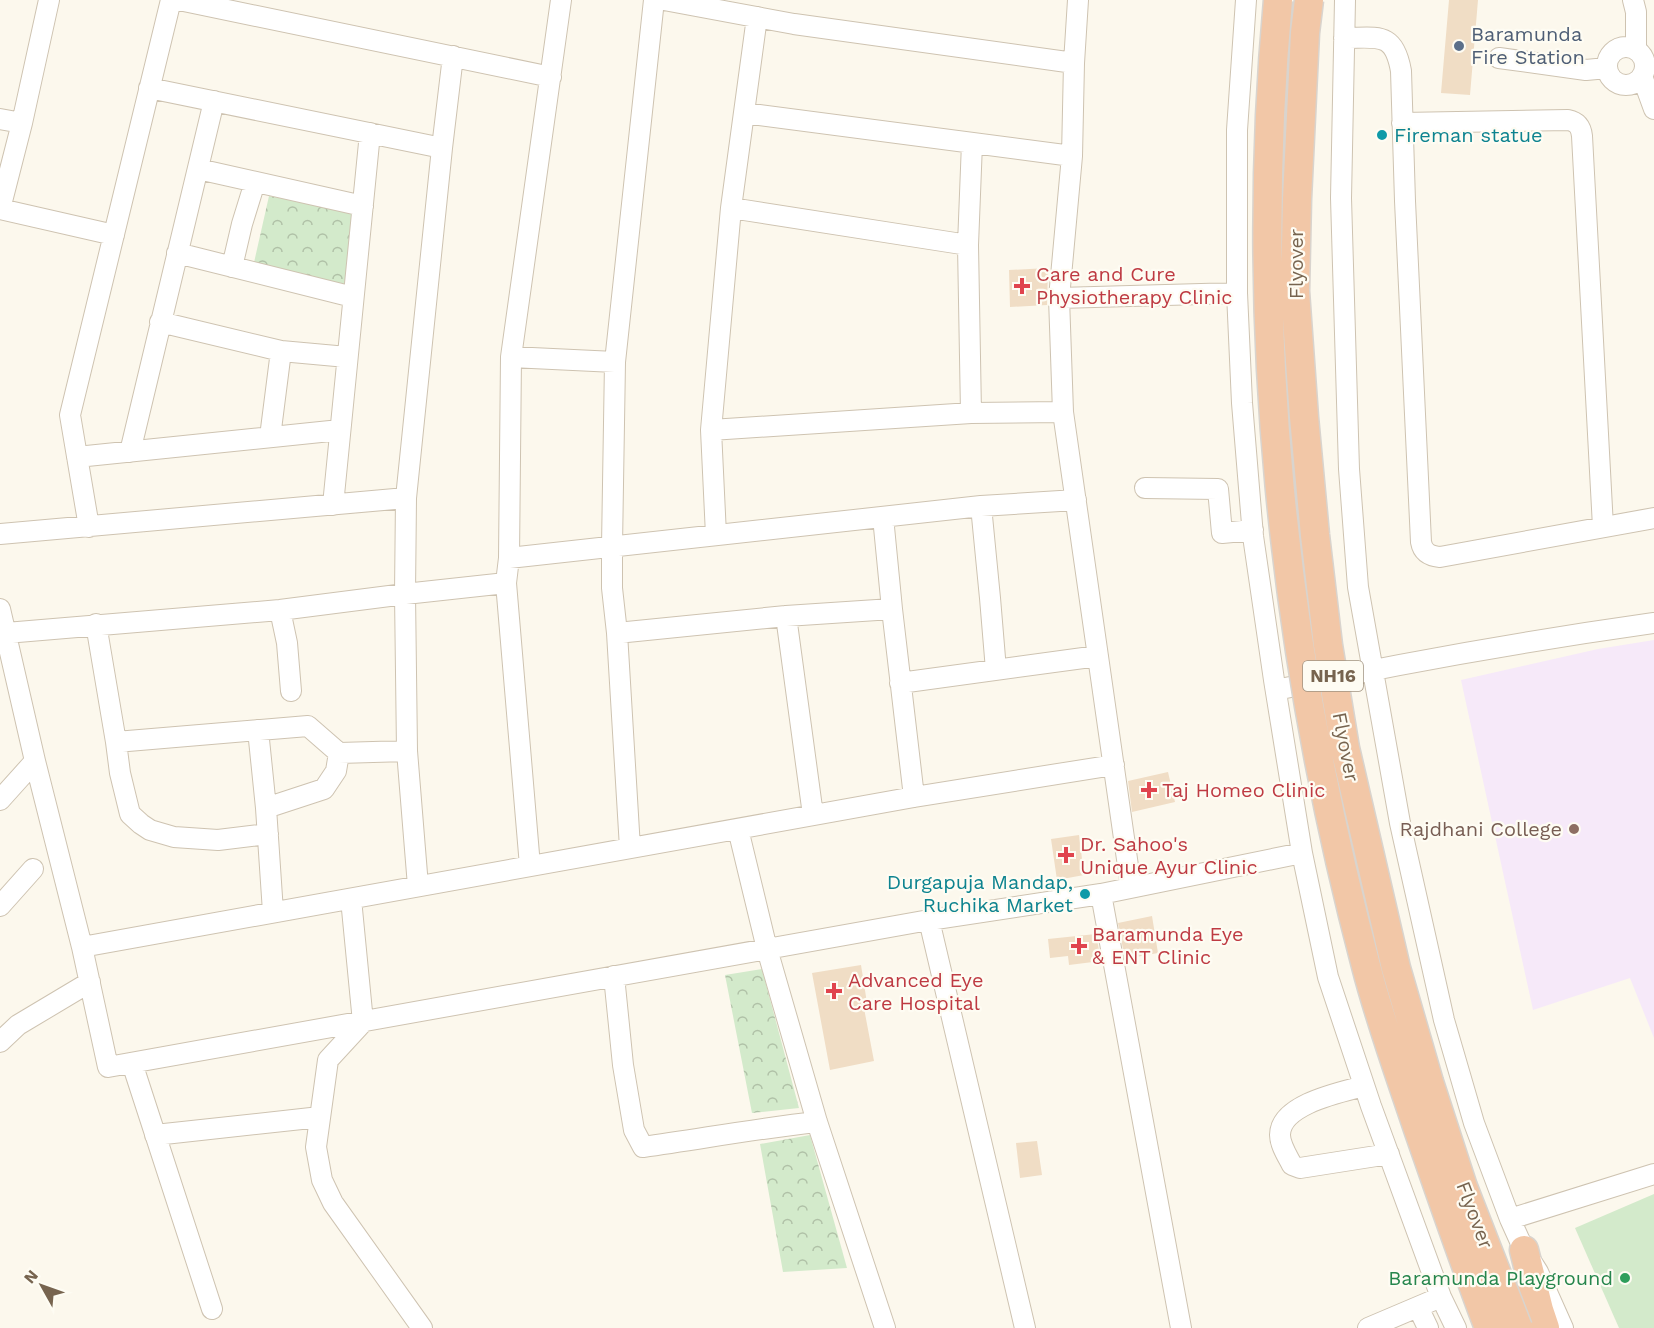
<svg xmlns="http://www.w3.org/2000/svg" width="1654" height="1328" font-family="'Work Sans',sans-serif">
  <defs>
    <pattern id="park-crowns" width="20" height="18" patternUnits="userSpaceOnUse" patternTransform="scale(1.5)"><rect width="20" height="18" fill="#d3eacb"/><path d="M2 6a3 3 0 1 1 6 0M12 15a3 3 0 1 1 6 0" fill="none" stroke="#b0c1a7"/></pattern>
  </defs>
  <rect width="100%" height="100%" fill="#fcf8ed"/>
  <!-- education -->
  <path fill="#f6e9f9" d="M 1654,640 L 1654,1038 L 1630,978 L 1533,1010 L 1461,680 L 1598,649 Z"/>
  <!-- grass -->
  <path fill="#d3eacb" d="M 1654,1194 L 1654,1328 L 1619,1328 L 1575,1228 Z"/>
  <!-- park -->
  <path fill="url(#park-crowns)" d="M 269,196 L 357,213 L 347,288 L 253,267 Z
    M 762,969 L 799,1108 L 752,1113 L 725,975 Z
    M 810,1135 L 847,1268 L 783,1272 L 760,1144 Z"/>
  <!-- building -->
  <path fill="#f0ddc5" d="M 1449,0 L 1478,0 L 1470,95 L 1441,93 Z
    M 1048,268 L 1047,305 L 1010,307 L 1009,270 Z
    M 1168,772 L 1175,802 L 1132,812 L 1128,781 Z
    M 1079,835 L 1084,875 L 1057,880 L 1051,839 Z
    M 1152,916 L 1158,953 L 1125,959 L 1118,923 Z
    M 1096,934 L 1101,961 L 1069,965 L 1068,956 L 1050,958 L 1048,939 Z
    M 861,965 L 867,1003 L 863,1003 L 874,1061 L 830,1070 L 812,973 Z
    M 1037,1141 L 1042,1175 L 1020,1178 L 1016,1143 Z"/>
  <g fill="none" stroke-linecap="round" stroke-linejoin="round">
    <!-- minor casing -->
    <g stroke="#cec3b1" stroke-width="22">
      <path id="minor" d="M 179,0 L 551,77
        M 664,0 L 794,24 L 1074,63
        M 1078,0 L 1074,63 L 1072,156 L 1059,298 L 1063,412 L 1131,887
        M 1246,0 L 1237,130 L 1237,293 L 1242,403 L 1253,536 L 1274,680 L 1302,853 L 1328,977 L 1371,1106 L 1441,1297 L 1456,1328
        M 1345,0 L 1341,198 L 1349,469 L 1358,587 L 1400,823 L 1444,1020 L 1474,1123 L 1510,1219 L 1524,1250 L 1538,1272 L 1563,1328
        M 1633,0 L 1636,12 L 1636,49
        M 757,17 L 731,208 L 968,245 L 971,413
        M 1344,38 C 1378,38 1394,31 1401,71 L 1405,201 L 1421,542 C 1423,553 1430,556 1440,557 L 1654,518
        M1607 66a19 19 0 1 1 38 0a19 19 0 1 1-38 0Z
        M 1499,58 L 1586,70 L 1607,68
        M 1642,76 L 1654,109
        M 149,88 L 442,148
        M 744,113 L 1072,156
        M 0,119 L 22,123
        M 1402,123 L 1568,120 C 1578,122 1581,127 1582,136 L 1603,527
        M 198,169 L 363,206
        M 0,209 L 22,123 L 49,0
        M 0,209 L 114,235
        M 968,245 L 972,143
        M 177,253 L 353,297
        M 232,267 L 242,224 L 255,182
        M 1059,298 L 1237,293
        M 160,322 L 281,351 L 347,357
        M 511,357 L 615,362
        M 711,430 L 971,413 L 1063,412
        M 270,437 L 281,351
        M 130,452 L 214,101
        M 77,457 L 340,430
        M 1145,488 L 1218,489 L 1222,533 L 1253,530
        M 333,505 L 370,133
        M 981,506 L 990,598 L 996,670
        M 883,517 L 892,609 L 914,797
        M 89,527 L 70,415 L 171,0
        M 0,534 L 406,498
        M 716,535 L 711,430 L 731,208
        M 509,558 L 981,506 L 1076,500
        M 0,609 L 35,761 L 82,947 L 108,1067 L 929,920 L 1101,894 L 1302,853
        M 280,610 L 287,643 L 291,691
        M 786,616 L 813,815
        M 96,624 L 116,742 L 120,773 L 130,814 L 141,824 L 150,830 L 174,837 L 218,840 L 268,834
        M 6,633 L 280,610 L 405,594 L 506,583
        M 617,633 L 612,588 L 612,546 L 615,362 L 654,0
        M 900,683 L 1098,656
        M 1276,690 C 1401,663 1527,641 1654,623
        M 258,730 L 266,808
        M 116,742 L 308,726 L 339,753 L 407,751
        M 0,800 L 35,761
        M 738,829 L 767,949 L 817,1122 L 885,1328
        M 630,848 L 617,633 L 786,616 L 892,609
        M 530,866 L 506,583 L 509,558 L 511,357 L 561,0
        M 418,886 L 407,751 L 405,594 L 406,498 L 442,148 L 453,56
        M 1101,894 L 1181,1328
        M 351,899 L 363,1022 L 328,1060 L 316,1147 L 322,1180 L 333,1203 L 422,1328
        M 0,906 L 33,869
        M 273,912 L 266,808 L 324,789 L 336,771 L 339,753
        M 929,920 L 1025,1328
        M 82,947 L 914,797 L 1114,765
        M 614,976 L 623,1065 L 634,1130 L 643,1147 C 701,1139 759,1128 817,1122
        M 0,1042 L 18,1025 L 90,982
        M 132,1063 L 212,1309
        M 1364,1086 C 1342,1092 1280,1104 1280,1135 C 1280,1145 1288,1157 1292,1165 L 1300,1168 L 1389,1154
        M 155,1135 L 320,1117
        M 1510,1219 L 1654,1174
        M 1418,1307 L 1428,1328
        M 1368,1328 L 1441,1297"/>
    </g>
    <!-- highway casing -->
    <g stroke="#d9d4ce" stroke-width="31">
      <path id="highway" d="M 1524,1250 L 1539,1310 L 1545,1328"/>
    </g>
    <!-- minor -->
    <use href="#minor" stroke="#fff" stroke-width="20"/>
    <!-- highway -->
    <use href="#highway" stroke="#f2c7a7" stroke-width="28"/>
    <!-- highway-bridge casing -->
    <g stroke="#d9d4ce" stroke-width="31" stroke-linecap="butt">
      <path id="highway-bridge" d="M 1278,0 C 1248,323 1283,653 1366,966 C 1380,1021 1400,1075 1418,1129 C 1441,1195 1464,1262 1489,1328
        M 1309,0 L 1305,33 L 1297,199 L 1295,291 L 1304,417 L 1315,535 L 1328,645 L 1345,748 L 1396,968 L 1429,1082 L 1463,1187 L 1518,1328"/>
    </g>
    <!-- highway-bridge -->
    <use href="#highway-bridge" stroke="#f2c7a7" stroke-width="28"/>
  </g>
  <!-- markers -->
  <circle fill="#5c6f8a" stroke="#fefcf3" stroke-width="2" cx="1459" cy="46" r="6"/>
  <g fill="#0f9aa8" stroke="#fefcf3" stroke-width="2">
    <circle cx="1382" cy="135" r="6"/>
    <circle cx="1085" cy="894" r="6"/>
  </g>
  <g fill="#e0444e" stroke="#fefcf3" stroke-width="2">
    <path d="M1019 277h6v6h6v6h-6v6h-6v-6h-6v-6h6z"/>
    <path d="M1146 781h6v6h6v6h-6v6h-6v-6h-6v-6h6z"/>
    <path d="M1063 846h6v6h6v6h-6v6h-6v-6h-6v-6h6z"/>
    <path d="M1076 937h6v6h6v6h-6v6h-6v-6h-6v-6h6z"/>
    <path d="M831 982h6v6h6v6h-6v6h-6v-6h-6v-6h6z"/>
  </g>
  <circle fill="#8d6e63" stroke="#fefcf3" stroke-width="2" cx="1574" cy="829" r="6"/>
  <circle fill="#2e9e5b" stroke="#fefcf3" stroke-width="2" cx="1625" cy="1278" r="6"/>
  <g text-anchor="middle" stroke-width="4.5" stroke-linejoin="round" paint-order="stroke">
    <!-- shield labels -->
    <rect fill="#fefcf3" stroke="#a09280" stroke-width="1.5" x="1303" y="661" width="60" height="30" rx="4.5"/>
    <g font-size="18" font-weight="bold" fill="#77644f">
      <text x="1333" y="682">NH16</text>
    </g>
    <!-- service labels -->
    <g font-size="20" fill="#4e5e75" stroke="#fefcf3" text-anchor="start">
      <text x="1471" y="41">Baramunda<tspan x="1471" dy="23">Fire Station</tspan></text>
    </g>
    <!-- culture labels -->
    <g font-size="20" fill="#0d838f" stroke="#fefcf3" text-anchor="start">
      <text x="1394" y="142">Fireman statue</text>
      <text x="1073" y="889" text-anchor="end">Durgapuja Mandap,<tspan x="1073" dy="23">Ruchika Market</tspan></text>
    </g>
    <!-- street labels -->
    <g font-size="20" fill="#77644f" stroke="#fefcf3">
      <text transform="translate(1296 264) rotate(-90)" y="7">Flyover</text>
      <text transform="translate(1346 747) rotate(79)" y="7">Flyover</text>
      <text transform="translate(1475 1215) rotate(69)" y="7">Flyover</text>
    </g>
    <!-- health labels -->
    <g font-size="20" fill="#be3a42" stroke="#fefcf3" text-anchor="start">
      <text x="1036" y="281">Care and Cure<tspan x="1036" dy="23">Physiotherapy Clinic</tspan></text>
      <text x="1162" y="797">Taj Homeo Clinic</text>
      <text x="1080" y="851">Dr. Sahoo's<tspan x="1080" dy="23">Unique Ayur Clinic</tspan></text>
      <text x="1092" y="941">Baramunda Eye<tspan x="1092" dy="23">&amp; ENT Clinic</tspan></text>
      <text x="848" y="987">Advanced Eye<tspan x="848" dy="23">Care Hospital</tspan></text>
    </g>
    <!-- education labels -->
    <g font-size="20" fill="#785e54" stroke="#fefcf3" text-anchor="end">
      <text x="1562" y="836">Rajdhani College</text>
    </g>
    <!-- leisure labels -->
    <g font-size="20" fill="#27864d" stroke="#fefcf3" text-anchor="end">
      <text x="1613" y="1285">Baramunda Playground</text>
    </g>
  </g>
  <!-- north arrow -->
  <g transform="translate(42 1286) rotate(310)" stroke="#fefcf3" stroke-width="4.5" paint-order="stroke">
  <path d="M0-4.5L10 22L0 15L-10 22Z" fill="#77644f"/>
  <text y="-9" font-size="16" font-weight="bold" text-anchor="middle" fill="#77644f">N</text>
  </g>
</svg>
